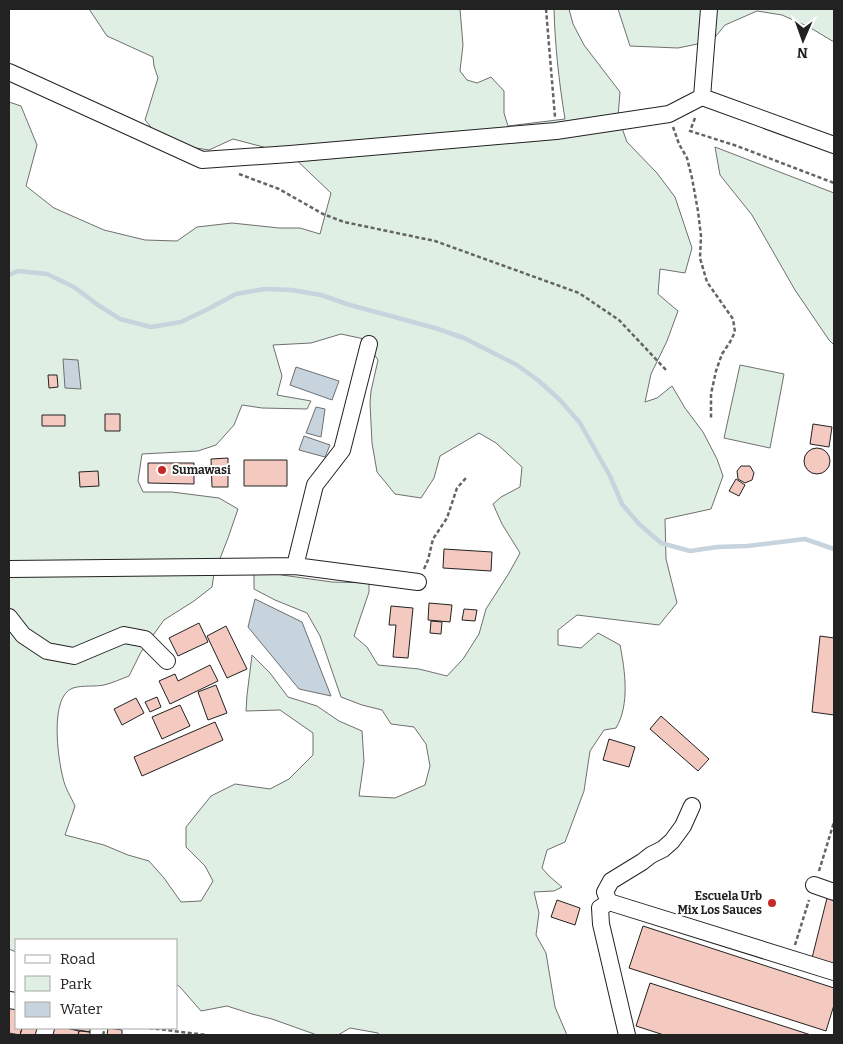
<svg xmlns="http://www.w3.org/2000/svg" width="843" height="1044" font-family="Bitter,serif">
  <rect width="100%" height="100%" fill="#fff"/>
  <!-- green -->
  <path fill="#e0efe3" stroke="#6f6f6f" fill-rule="evenodd" d="M 89,9 L 460,9 L 463,45 L 460,71 L 467,80 L 477,83 L 491,77 L 504,91 L 504,113 L 508,126 L 565,119 C 559,82 555,46 554,9 L 569,9 L 573,24 L 584,45 L 620,92 L 618,117 L 627,142 L 657,173 L 675,197 L 692,248 L 685,273 L 660,269 L 658,294 L 678,311 L 667,341 L 651,374 L 645,402 L 657,398 L 672,386 L 685,408 L 703,432 L 717,459 L 723,476 L 711,509 L 665,519 L 666,559 L 677,603 L 659,625 L 577,615 L 558,630 L 558,645 L 581,648 L 598,633 L 620,645 C 625,670 630,705 616,728 L 604,730 L 590,751 L 584,791 L 565,842 L 547,850 L 542,868 L 549,876 L 562,887 L 554,891 L 534,892 L 539,913 L 536,935 L 546,953 L 555,1007 L 567,1035 L 379,1035 L 378,1033 L 350,1028 L 338,1035 L 317,1035 L 272,1019 L 252,1014 L 227,1006 L 201,1011 L 180,987 L 176,984 L 176,940 L 16,940 L 16,952 L 9,949 L 9,102 L 21,106 L 37,145 L 26,186 L 54,208 L 104,230 L 145,240 L 177,241 L 197,227 L 232,223 L 279,228 L 300,228 L 320,234 L 331,193 L 290,154 L 233,139 L 209,150 L 177,145 L 156,133 L 145,120 L 158,78 L 154,66 L 153,57 L 107,36 ZM 341,334 L 364,339 L 378,360 L 371,391 L 370,403 L 372,443 L 377,472 L 395,494 L 421,498 L 434,478 L 440,456 L 479,433 L 496,443 L 522,467 L 520,487 L 501,497 L 493,504 L 502,524 L 520,553 L 509,573 L 486,609 L 479,634 L 463,659 L 447,676 L 419,669 L 378,665 L 367,647 L 354,636 L 369,592 L 369,583 L 332,582 L 282,575 L 268,571 L 254,571 L 254,589 L 275,600 L 307,613 L 320,636 L 341,697 L 362,705 L 382,710 L 391,724 L 414,727 L 426,744 L 430,766 L 425,785 L 395,798 L 359,796 L 364,761 L 362,731 L 339,721 L 317,706 L 288,697 L 270,673 L 252,655 L 247,695 L 246,711 L 280,710 L 313,733 L 313,755 L 289,779 L 270,789 L 235,784 L 211,796 L 186,827 L 186,847 L 205,866 L 213,881 L 201,901 L 181,902 L 164,878 L 149,861 L 128,855 L 104,845 L 65,835 L 75,806 C 71,797 65,788 63,778 C 58,759 49,696 73,688 C 83,685 94,687 104,685 C 112,683 121,679 129,676 L 141,652 L 164,620 L 194,601 L 212,587 L 214,574 L 228,538 L 238,509 L 219,498 L 172,492 L 143,492 L 138,481 L 142,454 L 198,451 L 216,445 L 234,425 L 242,405 L 262,408 L 307,409 L 311,401 L 277,395 L 282,376 L 273,345 L 311,343 Z
    M 618,9 L 834,9 L 834,42 L 809,27 L 782,15 L 757,11 L 725,25 L 712,41 L 678,48 L 630,46 Z
    M 715,147 L 834,193 L 834,345 L 829,340 L 795,290 L 752,215 L 720,175 Z
    M 740,365 L 784,374 L 770,448 L 724,438 Z"/>
  <!-- water -->
  <path fill="#c7d3dd" stroke="#6f6f6f" d="M 63,359 L 78,360 L 81,389 L 65,388 Z
    M 296,367 L 339,381 L 332,400 L 290,385 Z
    M 316,407 L 325,409 L 321,437 L 306,433 Z
    M 304,436 L 330,445 L 325,457 L 299,450 Z
    M 255,599 L 302,622 L 331,696 L 299,689 L 248,627 Z"/>
  <g fill="none" stroke-linecap="round" stroke-linejoin="round">
    <!-- stream -->
    <path stroke="#c7d3dd" stroke-width="4.5" d="M 9,275 L 18,271 L 47,274 L 74,287 L 98,305 L 120,319 L 151,327 L 181,322 L 208,309 L 236,294 L 265,289 L 292,290 L 321,295 L 350,305 L 435,328 L 464,338 L 517,365 L 539,381 L 560,400 L 580,423 L 610,476 L 622,504 L 639,524 L 661,543 L 690,551 L 717,547 L 747,546 L 805,539 L 834,549"/>
  </g>
  <!-- building -->
  <path fill="#f3c9c0" stroke="#222" d="M 48,375 L 57,375 L 58,387 L 49,388 Z
    M 105,414 L 120,414 L 120,431 L 105,431 Z
    M 42,415 L 65,415 L 65,426 L 42,426 Z
    M 813,424 L 832,427 L 829,447 L 810,444 Z
    M804 461a13 13 0 1 1 26 0a13 13 0 1 1-26 0Z
    M 228,458 L 228,487 L 212,487 L 211,459 Z
    M 244,460 L 287,460 L 287,486 L 244,486 Z
    M 148,463 L 194,463 L 194,484 L 148,483 Z
    M 741,466 L 750,466 L 754,473 L 752,480 L 745,483 L 738,479 L 737,471 Z
    M 98,471 L 99,486 L 80,487 L 79,472 Z
    M 736,479 L 745,485 L 739,496 L 729,491 Z
    M 444,549 L 492,552 L 491,571 L 443,568 Z
    M 429,603 L 452,605 L 450,622 L 428,620 Z
    M 391,606 L 413,608 L 408,658 L 393,657 L 396,625 L 389,625 Z
    M 464,609 L 477,610 L 475,621 L 462,620 Z
    M 431,621 L 442,622 L 441,634 L 430,633 Z
    M 199,623 L 208,642 L 178,656 L 169,638 Z
    M 226,626 L 247,669 L 227,678 L 207,636 Z
    M 820,636 L 834,638 L 834,715 L 812,712 Z
    M 210,665 L 218,681 L 170,704 L 159,681 L 175,674 L 178,681 Z
    M 216,685 L 227,713 L 208,720 L 198,692 Z
    M 157,697 L 161,707 L 150,712 L 145,702 Z
    M 136,698 L 144,713 L 122,725 L 114,709 Z
    M 180,705 L 190,726 L 162,739 L 152,717 Z
    M 661,716 L 709,759 L 698,771 L 650,729 Z
    M 215,722 L 223,740 L 142,776 L 134,757 Z
    M 609,739 L 635,747 L 629,767 L 603,760 Z
    M 829,890 L 834,892 L 834,965 L 812,958 Z
    M 557,900 L 580,908 L 575,925 L 551,917 Z
    M 643,926 L 834,988 L 834,1005 L 826,1031 L 629,968 Z
    M 650,983 L 811,1035 L 664,1035 L 636,1026 Z
    M 9,1007 L 16,1009 L 16,1028 L 22,1028 L 20,1035 L 9,1033 Z
    M 22,1028 L 38,1028 L 37,1035 L 20,1035 Z
    M 53,1028 L 66,1028 L 79,1031 L 78,1035 L 51,1035 Z
    M 66,1028 L 90,1028 L 90,1032 Z
    M 108,1028 L 122,1030 L 122,1035 L 107,1035 Z
    M 79,1031 L 90,1032 L 90,1035 L 78,1035 Z"/>
  <g fill="none" stroke-linecap="round" stroke-linejoin="round">
    <!-- minor casing -->
    <g stroke="#222" stroke-width="18">
      <path id="minor" d="M 9,72 L 202,160 L 290,154 L 556,131 L 669,114 L 702,97 L 834,145
        M 702,97 L 709,9
        M 295,566 L 315,485 L 342,450 L 369,344
        M 9,569 L 295,566 L 418,582
        M 9,617 L 23,635 L 47,651 L 74,656 L 124,635 L 145,639 L 167,661
        M 814,885 L 834,892
        M 609,902 L 605,892 L 611,881 L 642,862 L 651,855 L 663,849 L 672,841 L 683,826 L 692,806
        M 9,1000 L 16,1001
        M 44,1035 L 46,1028
        M 627,1035 L 601,924 L 600,908 L 609,902 L 834,972"/>
    </g>
    <!-- path -->
    <path stroke="#646464" stroke-width="2.5" stroke-dasharray="4 2.5" stroke-linecap="butt" d="M 546,9 L 555,117
      M 695,118 L 690,131 L 737,146 L 834,183
      M 673,127 L 679,144 L 687,158 L 692,178 L 698,211 L 701,236 L 700,258 L 707,282 L 733,319 L 735,332 L 730,342 L 722,354 L 716,371 L 711,394 L 711,418
      M 239,174 L 279,189 L 323,214 L 344,222 L 435,241 L 579,293 L 619,320 L 667,371
      M 424,569 L 428,560 L 433,539 L 447,518 L 457,488 L 466,478
      M 819,871 L 834,822
      M 795,945 L 809,900
      M 149,1028 L 206,1035
      M 103,1035 L 105,1028"/>
    <!-- minor -->
    <use href="#minor" stroke="#fff" stroke-width="16"/>
  </g>
  <!-- markers -->
  <g fill="#c62828" stroke="#fff" stroke-width="2">
    <circle cx="162" cy="470" r="5"/>
    <circle cx="772" cy="903" r="5"/>
  </g>
  <g text-anchor="middle" stroke-width="4" stroke-linejoin="round" paint-order="stroke">
    <!-- poi labels -->
    <g font-size="12" font-weight="bold" fill="#222" stroke="#fff" text-anchor="start">
      <text x="172" y="474">Sumawasi</text>
      <text x="762" y="900" text-anchor="end">Escuela Urb<tspan x="762" dy="14">Mix Los Sauces</tspan></text>
    </g>
  </g>
  <!-- border -->
  <rect width="843" height="1044" fill="none" stroke="#222222" stroke-width="20"/>
  <!-- legend -->
  <rect x="15" y="939" width="162" height="90" fill="#ffffff" stroke="#a7a7a7"/>
  <rect x="25" y="955" width="25" height="8" fill="#ffffff" stroke="#a7a7a7"/>
  <text x="60" y="964" font-size="15" fill="#222222">Road</text>
  <rect x="25" y="976" width="25" height="15" fill="#e0efe3" stroke="#a7a7a7"/>
  <text x="60" y="989" font-size="15" fill="#222222">Park</text>
  <rect x="25" y="1002" width="25" height="15" fill="#c7d3dd" stroke="#a7a7a7"/>
  <text x="60" y="1014" font-size="15" fill="#222222">Water</text>
  <!-- north arrow -->
  <g transform="translate(803 40) rotate(182)" stroke="#ffffff" stroke-width="4" paint-order="stroke">
  <path d="M0-4L9 19L0 12L-9 19Z" fill="#222222"/>
  <text y="-8" font-size="14" font-weight="bold" text-anchor="middle" fill="#222222">N</text>
  </g>
</svg>
